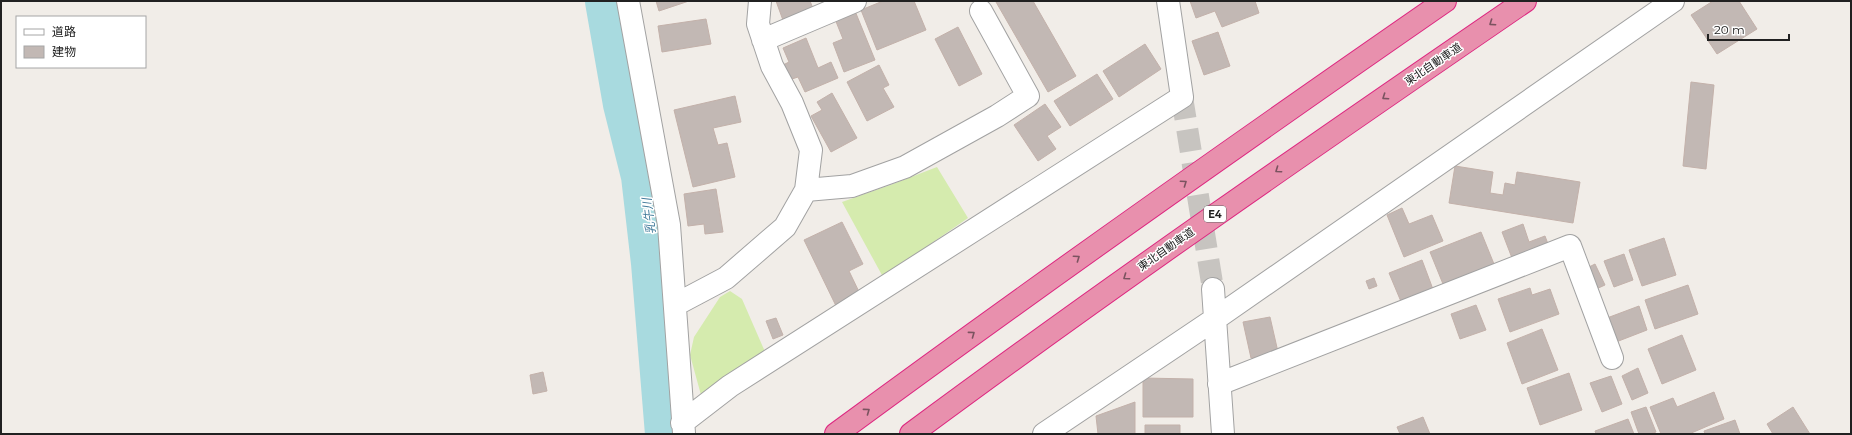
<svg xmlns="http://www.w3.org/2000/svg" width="1852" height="435" font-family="Montserrat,'Noto Sans JP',sans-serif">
  <rect width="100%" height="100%" fill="#f1ede8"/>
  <!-- grass -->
  <path fill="#d5ebae" d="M 937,167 L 968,218 L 883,277 L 842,202 L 893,184 Z
    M 730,291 L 742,299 L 766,354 L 701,395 L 690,355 L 694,337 L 720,297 Z"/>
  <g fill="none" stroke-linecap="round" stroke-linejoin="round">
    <!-- river -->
    <path stroke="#a8dadf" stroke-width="48" d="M 609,1 L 627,104 L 645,176 L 655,263 L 669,434"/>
  </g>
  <!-- building -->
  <path fill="#c2b8b4" stroke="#c3b1aa" d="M 656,1 L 689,1 L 659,11 Z
    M 776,1 L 810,1 L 814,11 L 784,23 Z
    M 883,1 L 914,1 L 926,30 L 877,50 L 861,10 Z
    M 998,1 L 1033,1 L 1076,76 L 1048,92 L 996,2 Z
    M 1190,1 L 1255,1 L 1259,13 L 1222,27 L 1215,11 L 1196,18 Z
    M 1713,1 L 1739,1 L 1757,29 L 1717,54 L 1691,15 Z
    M 855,11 L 875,60 L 844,72 L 833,43 L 843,39 L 835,19 Z
    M 706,19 L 711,44 L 662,52 L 658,26 Z
    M 958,27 L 982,74 L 959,86 L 935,39 Z
    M 1218,32 L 1230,66 L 1204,75 L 1192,41 Z
    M 806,38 L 818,68 L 831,62 L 838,78 L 805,92 L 798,77 L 789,80 L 783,65 L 789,62 L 783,48 Z
    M 1145,44 L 1161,69 L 1119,97 L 1103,71 Z
    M 879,65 L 889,85 L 883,88 L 894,107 L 867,121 L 847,82 Z
    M 1097,74 L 1113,99 L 1070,126 L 1054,101 Z
    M 1691,82 L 1714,85 L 1706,169 L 1683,166 Z
    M 832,93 L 857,138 L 831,152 L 811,116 L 822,110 L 817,102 Z
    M 735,96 L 741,122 L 713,128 L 718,145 L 727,143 L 735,177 L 693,187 L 674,110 Z
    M 1045,104 L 1061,127 L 1047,136 L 1056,149 L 1038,161 L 1014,125 Z
    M 1455,166 L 1493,172 L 1490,193 L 1503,195 L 1505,183 L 1515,185 L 1517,172 L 1580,182 L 1573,223 L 1449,203 Z
    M 716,189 L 723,232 L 705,234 L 704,224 L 688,226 L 684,194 Z
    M 1402,208 L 1409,224 L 1432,215 L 1443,241 L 1404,257 L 1387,215 Z
    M 842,222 L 863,264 L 849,271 L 861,296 L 837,308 L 804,240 Z
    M 1523,224 L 1529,242 L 1545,236 L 1548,244 L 1512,258 L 1502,232 Z
    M 1481,232 L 1494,264 L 1443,284 L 1430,252 Z
    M 1664,238 L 1676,275 L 1642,286 L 1629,250 Z
    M 1624,254 L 1633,280 L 1614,287 L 1604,261 Z
    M 1422,260 L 1434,292 L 1402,304 L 1389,273 Z
    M 1595,264 L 1605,285 L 1594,290 L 1585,269 Z
    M 1374,278 L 1377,286 L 1369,289 L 1366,281 Z
    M 1688,285 L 1698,314 L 1655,329 L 1645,300 Z
    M 1530,288 L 1532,295 L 1550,289 L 1559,314 L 1510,332 L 1498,299 Z
    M 1476,305 L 1486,330 L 1460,339 L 1451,314 Z
    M 1639,306 L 1647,330 L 1616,342 L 1607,318 Z
    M 1270,317 L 1278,352 L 1251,358 L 1243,322 Z
    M 776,318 L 783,335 L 773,339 L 766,321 Z
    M 1542,329 L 1558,370 L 1522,384 L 1507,343 Z
    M 1682,335 L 1696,370 L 1662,384 L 1648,349 Z
    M 1638,368 L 1648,393 L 1632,400 L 1622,376 Z
    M 543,372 L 547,391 L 533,394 L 530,375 Z
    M 1569,373 L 1582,410 L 1540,425 L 1527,388 Z
    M 1611,376 L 1622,404 L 1602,412 L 1590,383 Z
    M 1143,378 L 1193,379 L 1193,417 L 1143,417 Z
    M 1714,392 L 1724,419 L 1689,434 L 1661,434 L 1650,407 L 1673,398 L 1677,407 Z
    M 1135,402 L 1135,434 L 1098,434 L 1096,416 Z
    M 1646,407 L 1656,432 L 1650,434 L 1639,434 L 1631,412 Z
    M 1793,407 L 1810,434 L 1773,434 L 1767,424 Z
    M 1423,417 L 1430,434 L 1400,434 L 1397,427 Z
    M 1628,419 L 1634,434 L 1596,434 L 1595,431 Z
    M 1735,420 L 1740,434 L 1705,434 L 1704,431 Z
    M 1145,425 L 1180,425 L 1180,434 L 1145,434 Z"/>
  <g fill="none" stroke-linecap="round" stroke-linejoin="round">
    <!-- minor-tunnel -->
    <path stroke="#c7c4c0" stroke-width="22" stroke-dasharray="22 11" stroke-linecap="butt" d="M 1182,97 L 1213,289"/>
    <!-- minor casing -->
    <g stroke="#a2a2a2" stroke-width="24">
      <path id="minor" d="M 628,1 L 669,225 L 684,433
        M 763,40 L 855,1
        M 806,190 L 852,186 L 905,167 L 997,116 L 1028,96 L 981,11
        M 1213,289 L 1223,434
        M 675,305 L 726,278 L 785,227 L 806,190 L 811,150 L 792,103 L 772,66 L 758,24 L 760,1
        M 1219,384 L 1570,246 L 1612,358
        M 682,423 L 730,386 L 1182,97 L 1168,1
        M 1044,434 L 1215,319 L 1673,1"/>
    </g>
    <!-- highway casing -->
    <g stroke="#dd2780" stroke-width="24">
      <path id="highway" d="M 836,434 C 1037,286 1240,143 1445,1
        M 911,434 C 1112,285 1318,143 1525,1"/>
    </g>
    <!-- minor -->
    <use href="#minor" stroke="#fff" stroke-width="22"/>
    <!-- highway -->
    <use href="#highway" stroke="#e890ad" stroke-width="22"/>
  </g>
  <!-- one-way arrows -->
  <defs><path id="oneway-chevron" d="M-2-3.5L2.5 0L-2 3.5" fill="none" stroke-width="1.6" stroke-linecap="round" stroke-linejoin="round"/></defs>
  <g stroke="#7b5360">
    <use href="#oneway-chevron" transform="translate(1492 23) rotate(146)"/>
    <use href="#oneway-chevron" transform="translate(1385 97) rotate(146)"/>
    <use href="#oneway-chevron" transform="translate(1278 170) rotate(145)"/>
    <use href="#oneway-chevron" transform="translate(1184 183) rotate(-35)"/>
    <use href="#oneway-chevron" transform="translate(1077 258) rotate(-35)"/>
    <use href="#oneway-chevron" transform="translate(1126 277) rotate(145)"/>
    <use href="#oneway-chevron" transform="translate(972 334) rotate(-36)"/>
    <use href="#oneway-chevron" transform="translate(867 411) rotate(-36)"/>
  </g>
  <g text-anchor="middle" stroke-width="3" stroke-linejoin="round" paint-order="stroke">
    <!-- shield labels -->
    <rect fill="#fff" stroke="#646464" stroke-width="1" x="1204" y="206" width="22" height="16" rx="3"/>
    <g font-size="10" font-weight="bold" fill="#212121">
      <text x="1215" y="218">E4</text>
    </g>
    <!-- street labels -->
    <g font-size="11" fill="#212121" stroke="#fff">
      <text transform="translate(1433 64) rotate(-34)" y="4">東北自動車道</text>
      <text transform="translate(1166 249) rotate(-35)" y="4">東北自動車道</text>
    </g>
    <!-- water labels -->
    <g font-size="12" font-style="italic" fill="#427b9b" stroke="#fff">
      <text transform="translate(649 216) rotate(-97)" y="4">乳牛川</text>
    </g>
  </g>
  <!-- border -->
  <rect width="1852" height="435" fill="none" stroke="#212121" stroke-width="4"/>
  <!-- legend -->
  <rect x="16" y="16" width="130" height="52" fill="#ffffff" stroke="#a6a6a6"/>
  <rect x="24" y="29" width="20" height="6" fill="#ffffff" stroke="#a6a6a6"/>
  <text x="52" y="36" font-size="12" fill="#212121">道路</text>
  <rect x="24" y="46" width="20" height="12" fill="#c2b8b4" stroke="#a6a6a6"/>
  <text x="52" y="56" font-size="12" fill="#212121">建物</text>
  <!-- scale -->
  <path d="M1708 34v6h81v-6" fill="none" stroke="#212121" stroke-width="2"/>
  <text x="1714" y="34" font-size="12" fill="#212121" stroke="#ffffff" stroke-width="3" paint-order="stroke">20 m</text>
</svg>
